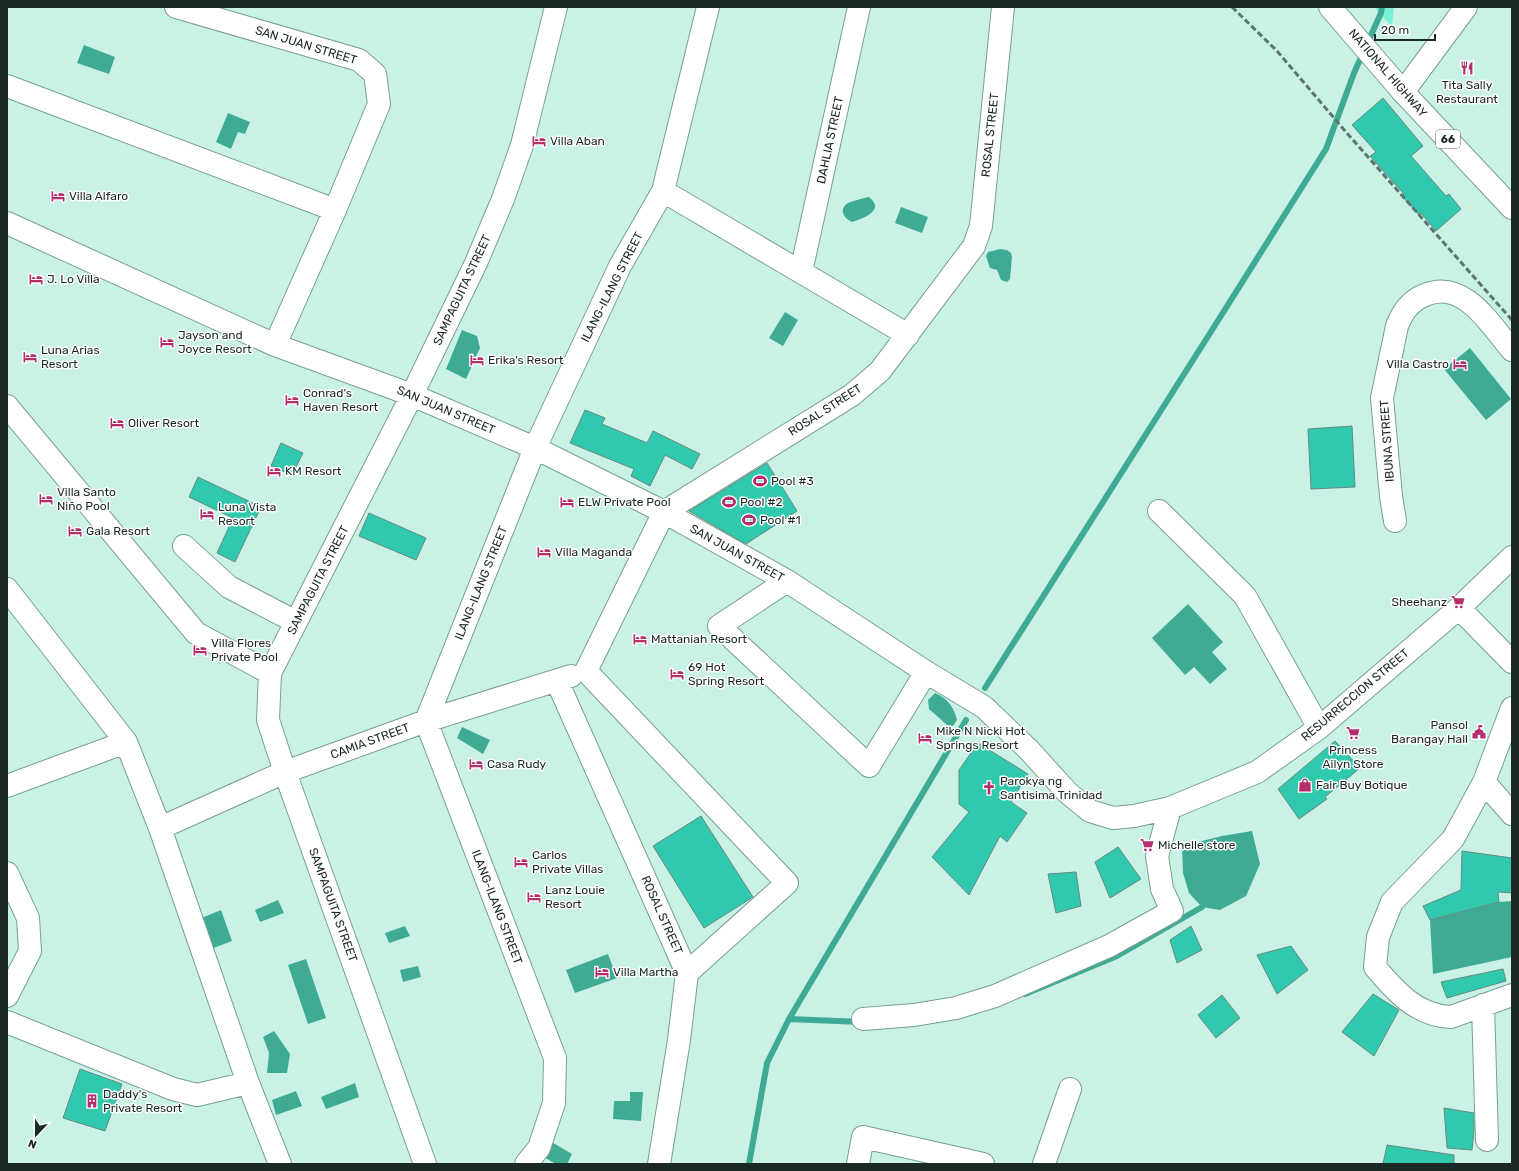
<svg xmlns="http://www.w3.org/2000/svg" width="1519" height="1171" font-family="Rubik,sans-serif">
  <rect width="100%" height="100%" fill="#c9f1e6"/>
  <!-- green -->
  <path fill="#78f1d6" d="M 1374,7 L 1394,7 L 1392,27 Z"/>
  <!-- water -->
  <path fill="#40ab95" d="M 84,45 L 115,57 L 109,74 L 77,63 Z
    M 228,113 L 250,122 L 245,134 L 238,132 L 231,149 L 216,142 Z
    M 869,197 C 886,210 863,219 852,222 C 844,219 838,209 848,203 C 849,202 867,197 869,197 Z
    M 901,207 L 928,217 L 922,233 L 895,223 Z
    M 1000,249 L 1007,250 L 1011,253 L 1012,257 L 1010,279 L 1007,282 L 1001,280 L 997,270 L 990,268 L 986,256 L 988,252 Z
    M 785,312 L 798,320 L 783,346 L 769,338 Z
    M 462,330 L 477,336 L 480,348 L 466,379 L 446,369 Z
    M 1470,348 L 1511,399 L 1486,420 L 1444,369 Z
    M 1188,604 L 1223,642 L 1212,652 L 1227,669 L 1210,684 L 1194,667 L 1185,675 L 1152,638 Z
    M 935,693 C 947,698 954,707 957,720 L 953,726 L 947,725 L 929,709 L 928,700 Z
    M 462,727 L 490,740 L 483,754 L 457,738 Z
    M 1252,831 L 1260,864 L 1246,896 L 1220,910 L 1202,907 L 1189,893 L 1183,873 L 1182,846 L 1222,836 Z
    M 278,900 L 284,913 L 260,922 L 255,910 Z
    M 1512,901 L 1512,957 L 1433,974 L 1430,920 L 1499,902 Z
    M 221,910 L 232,941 L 211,949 L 199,919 Z
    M 405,926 L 410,936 L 389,943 L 385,933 Z
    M 608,954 L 617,978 L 575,993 L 566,970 Z
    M 306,959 L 326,1018 L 308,1024 L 288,965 Z
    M 418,966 L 421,977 L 403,982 L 400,970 Z
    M 274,1031 L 290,1054 L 287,1073 L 267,1073 L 269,1053 L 263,1037 Z
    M 355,1083 L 359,1097 L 326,1109 L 321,1097 Z
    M 296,1091 L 302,1106 L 276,1115 L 272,1100 Z
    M 630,1092 L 643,1092 L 641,1121 L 613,1119 L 614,1101 L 630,1101 Z
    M 548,1140 L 572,1154 L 567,1164 L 556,1164 L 540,1155 Z"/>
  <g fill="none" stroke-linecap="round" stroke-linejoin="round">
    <!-- stream -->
    <path stroke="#40ab95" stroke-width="6" d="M 1367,44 L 1381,13 L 1382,7
      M 985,688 L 1219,319 L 1326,149 L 1354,73 L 1363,53
      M 1025,994 L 1117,956 L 1202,907
      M 789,1019 L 861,1022
      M 749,1164 L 767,1063 L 789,1019 L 966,720"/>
  </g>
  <!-- building -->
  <path fill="#30c9ad" stroke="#658a81" d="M 1383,98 L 1423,146 L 1411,156 L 1446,196 L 1449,194 L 1461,209 L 1436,231 L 1421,213 L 1419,215 L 1402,196 L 1404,194 L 1370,156 L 1376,152 L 1352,125 Z
    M 585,410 L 605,418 L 602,424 L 647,443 L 653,431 L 700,454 L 692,469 L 665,455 L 650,486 L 631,476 L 634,469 L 570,443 Z
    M 1352,426 L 1355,487 L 1311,489 L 1308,429 Z
    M 281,443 L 303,453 L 292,475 L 271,466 Z
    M 767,463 L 797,511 L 746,544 L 689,511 Z
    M 198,477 L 261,507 L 235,562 L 217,553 L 233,518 L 189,497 Z
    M 369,513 L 426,538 L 416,560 L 359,536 Z
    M 1335,741 L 1360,768 L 1325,797 L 1327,799 L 1299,819 L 1278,789 Z
    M 978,743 L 1028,774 L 1011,802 L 1027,813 L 1007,842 L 1000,836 L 969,895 L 932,857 L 969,812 L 959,804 L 959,770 Z
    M 701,816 L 753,897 L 704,928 L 653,846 Z
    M 1118,847 L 1141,879 L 1110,898 L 1095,862 Z
    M 1462,851 L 1512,858 L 1512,893 L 1498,892 L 1499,902 L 1430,920 L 1423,906 L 1461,890 Z
    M 1076,872 L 1081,906 L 1056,913 L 1048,874 Z
    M 1191,926 L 1202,950 L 1177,963 L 1170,940 Z
    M 1291,946 L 1308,970 L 1277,994 L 1257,955 Z
    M 1503,969 L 1506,981 L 1447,998 L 1441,982 Z
    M 1373,994 L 1399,1010 L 1374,1056 L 1342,1032 Z
    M 1222,995 L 1240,1018 L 1216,1038 L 1198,1015 Z
    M 80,1069 L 122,1084 L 105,1131 L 63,1118 Z
    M 1444,1108 L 1474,1113 L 1474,1131 L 1472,1150 L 1447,1148 Z
    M 1387,1145 L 1454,1155 L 1454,1164 L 1383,1164 Z"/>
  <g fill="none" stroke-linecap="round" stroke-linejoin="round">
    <!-- minor casing -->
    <g stroke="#799f95" stroke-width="24">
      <path id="minor" d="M 176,7 L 359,60 L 375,74 L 379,104 L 335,210 L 275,345 L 412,395 L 535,448 L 664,512 L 787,581 L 926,672 L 984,707 L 1029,750 L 1068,793 L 1090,811 L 1113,818 L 1134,816 L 1170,808 L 1257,772 L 1319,728 L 1459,608 L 1512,557
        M 7,86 L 335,210
        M 1403,92 L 1466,7
        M 663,191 L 908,335
        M 7,223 L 275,345
        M 801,272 L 859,7
        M 7,406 L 196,633 L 270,673
        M 1159,511 L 1245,596 L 1319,728
        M 1395,521 L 1391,496 L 1382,398 L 1397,326 C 1403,311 1410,301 1425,295 C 1464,278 1491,326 1512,350
        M 184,546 L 229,587 L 296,622
        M 787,581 L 719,626 L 869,766 L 926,672
        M 7,589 L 126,742 L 160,828 L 248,1083 L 280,1164
        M 1459,608 L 1512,662
        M 586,671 L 664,512 L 852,395 L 880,371 L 974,246 L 981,226 L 1003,7
        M 586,671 L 787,883 L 687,973
        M 557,681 L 687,973 L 679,1040 L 659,1164
        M 1512,708 L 1484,782 L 1512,814
        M 1484,782 L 1453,839 L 1392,902 L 1378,937 L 1375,967 C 1395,991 1417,1016 1451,1017 L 1512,995
        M 7,786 L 126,742
        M 160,828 L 285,772 L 426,721 L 571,676
        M 7,873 L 28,918 L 30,951 L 7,996
        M 1483,1005 L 1487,1140
        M 863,1019 L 914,1015 L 956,1008 L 995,996 L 1109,946 L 1172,911 L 1162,889 L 1157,856 L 1170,808
        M 7,1022 L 173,1089 L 197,1095 L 248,1083
        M 425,1164 L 285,772 L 268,720 L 270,673 L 412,395 L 476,263 L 503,199 L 522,145 L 556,7
        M 526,1164 L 539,1148 L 554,1103 L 555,1058 L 426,721 L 535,448 L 620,266 L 663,191 L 708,7
        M 858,1164 L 863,1137 L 983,1164
        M 1044,1164 L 1070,1089"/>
    </g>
    <!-- major casing -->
    <g stroke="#799f95" stroke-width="24">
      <path id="major" d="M 1330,7 L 1403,92 L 1512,208"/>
    </g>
    <!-- minor -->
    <use href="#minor" stroke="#fff" stroke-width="22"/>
    <!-- major -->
    <use href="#major" stroke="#fff" stroke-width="22"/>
    <!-- rail -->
    <path stroke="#5c756e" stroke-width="3" stroke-dasharray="6 3" stroke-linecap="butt" d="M 1232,7 L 1277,51 L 1346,132 L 1512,320"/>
  </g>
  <!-- icons -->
  <defs>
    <g id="restaurant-bare" transform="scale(1.08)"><path d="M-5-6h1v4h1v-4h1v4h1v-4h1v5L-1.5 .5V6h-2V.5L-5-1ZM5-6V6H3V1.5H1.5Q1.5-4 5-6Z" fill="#b52d6c" stroke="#fff" stroke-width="2.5" paint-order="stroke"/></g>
    <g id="hotel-bare" transform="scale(1.08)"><path d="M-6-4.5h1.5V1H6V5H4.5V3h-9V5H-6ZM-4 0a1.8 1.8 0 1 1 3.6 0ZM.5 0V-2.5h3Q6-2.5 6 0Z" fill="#b52d6c" stroke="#fff" stroke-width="2.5" paint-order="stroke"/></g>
    <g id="stadium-bare" transform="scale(1.08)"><path d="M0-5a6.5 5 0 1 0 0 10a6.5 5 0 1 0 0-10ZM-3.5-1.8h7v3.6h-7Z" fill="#b52d6c" stroke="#fff" stroke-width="2.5" paint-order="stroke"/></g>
    <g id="supermarket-bare" transform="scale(1.08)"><path d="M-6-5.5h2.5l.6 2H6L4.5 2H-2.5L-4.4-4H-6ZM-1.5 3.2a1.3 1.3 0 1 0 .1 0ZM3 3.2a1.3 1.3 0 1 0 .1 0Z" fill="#b52d6c" stroke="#fff" stroke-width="2.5" paint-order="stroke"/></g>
    <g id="civic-bare" transform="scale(1.08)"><path d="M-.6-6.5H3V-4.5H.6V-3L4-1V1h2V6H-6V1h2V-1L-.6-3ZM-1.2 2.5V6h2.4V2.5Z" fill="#b52d6c" stroke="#fff" stroke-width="2.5" paint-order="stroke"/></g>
    <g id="shop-bare" transform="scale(1.08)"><path d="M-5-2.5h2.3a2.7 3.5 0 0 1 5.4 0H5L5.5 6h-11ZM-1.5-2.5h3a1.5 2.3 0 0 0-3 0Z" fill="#b52d6c" stroke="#fff" stroke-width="2.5" paint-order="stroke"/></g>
    <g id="church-bare" transform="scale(1.08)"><path d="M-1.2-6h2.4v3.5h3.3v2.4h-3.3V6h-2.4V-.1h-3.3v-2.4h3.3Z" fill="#b52d6c" stroke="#fff" stroke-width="2.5" paint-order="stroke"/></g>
    <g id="building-bare" transform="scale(1.08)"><path d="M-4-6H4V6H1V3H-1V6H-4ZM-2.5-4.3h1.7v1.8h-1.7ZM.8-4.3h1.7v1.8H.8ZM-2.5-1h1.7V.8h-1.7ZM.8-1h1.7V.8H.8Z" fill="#b52d6c" stroke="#fff" stroke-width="2.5" paint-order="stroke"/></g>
  </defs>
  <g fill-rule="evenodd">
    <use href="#restaurant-bare" x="1467" y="68"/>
    <use href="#hotel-bare" x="539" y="141"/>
    <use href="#hotel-bare" x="58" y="196"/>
    <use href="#hotel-bare" x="36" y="279"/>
    <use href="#hotel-bare" x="167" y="342"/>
    <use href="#hotel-bare" x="30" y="357"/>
    <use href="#hotel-bare" x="477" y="360"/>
    <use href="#hotel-bare" x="1460" y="364"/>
    <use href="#hotel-bare" x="292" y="400"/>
    <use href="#hotel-bare" x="117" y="423"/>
    <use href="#hotel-bare" x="274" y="471"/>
    <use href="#stadium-bare" x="760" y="481"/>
    <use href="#hotel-bare" x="46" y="499"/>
    <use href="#hotel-bare" x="567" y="502"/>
    <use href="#stadium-bare" x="729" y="502"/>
    <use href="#hotel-bare" x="207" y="514"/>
    <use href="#stadium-bare" x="749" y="520"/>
    <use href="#hotel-bare" x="75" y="531"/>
    <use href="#hotel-bare" x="544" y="552"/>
    <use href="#supermarket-bare" x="1458" y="602"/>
    <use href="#hotel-bare" x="640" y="639"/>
    <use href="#hotel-bare" x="200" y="650"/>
    <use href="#hotel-bare" x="677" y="674"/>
    <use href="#civic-bare" x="1479" y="732"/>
    <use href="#supermarket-bare" x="1353" y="733"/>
    <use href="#hotel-bare" x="925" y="738"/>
    <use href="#hotel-bare" x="476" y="764"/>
    <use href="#shop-bare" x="1305" y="785"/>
    <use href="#church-bare" x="989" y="788"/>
    <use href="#supermarket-bare" x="1147" y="845"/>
    <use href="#hotel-bare" x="521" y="862"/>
    <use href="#hotel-bare" x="534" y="897"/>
    <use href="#hotel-bare" x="602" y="972"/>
    <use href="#building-bare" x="92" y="1101"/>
  </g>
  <g text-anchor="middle" stroke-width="3" stroke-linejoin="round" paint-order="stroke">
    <!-- shield labels -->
    <rect fill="#fff" stroke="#5f6966" stroke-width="1" x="1436" y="130" width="24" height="18" rx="3"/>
    <g font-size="11" font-weight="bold" fill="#1a2925">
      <text x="1448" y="143">66</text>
    </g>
    <!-- street labels -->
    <g font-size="12" fill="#1a2925" stroke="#fff">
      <text transform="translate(306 45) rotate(17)" y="4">SAN JUAN STREET</text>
      <text transform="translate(1388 73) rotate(49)" y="4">NATIONAL HIGHWAY</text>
      <text transform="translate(990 135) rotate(-84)" y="4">ROSAL STREET</text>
      <text transform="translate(830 140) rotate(-78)" y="4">DAHLIA STREET</text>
      <text transform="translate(612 287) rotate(-63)" y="4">ILANG-ILANG STREET</text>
      <text transform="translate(462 290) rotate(-65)" y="4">SAMPAGUITA STREET</text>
      <text transform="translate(446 410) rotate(23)" y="4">SAN JUAN STREET</text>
      <text transform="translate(825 410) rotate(-33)" y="4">ROSAL STREET</text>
      <text transform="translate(1387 441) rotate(-94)" y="4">IBUNA STREET</text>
      <text transform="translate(737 553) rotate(29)" y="4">SAN JUAN STREET</text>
      <text transform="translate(318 580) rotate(-63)" y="4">SAMPAGUITA STREET</text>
      <text transform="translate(481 583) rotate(-68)" y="4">ILANG-ILANG STREET</text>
      <text transform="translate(1355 695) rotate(-40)" y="4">RESURRECCION STREET</text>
      <text transform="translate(370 741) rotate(-20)" y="4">CAMIA STREET</text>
      <text transform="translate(333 905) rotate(70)" y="4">SAMPAGUITA STREET</text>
      <text transform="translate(497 907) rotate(69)" y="4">ILANG-ILANG STREET</text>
      <text transform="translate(662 915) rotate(66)" y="4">ROSAL STREET</text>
    </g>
    <!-- poi labels -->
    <g font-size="12" fill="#1a2925" stroke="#fff" text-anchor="start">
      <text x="1467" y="89" text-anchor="middle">Tita Sally<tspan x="1467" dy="14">Restaurant</tspan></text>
      <text x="550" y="145">Villa Aban</text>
      <text x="69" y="200">Villa Alfaro</text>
      <text x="47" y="283">J. Lo Villa</text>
      <text x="178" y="339">Jayson and<tspan x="178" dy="14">Joyce Resort</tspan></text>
      <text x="41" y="354">Luna Arias<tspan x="41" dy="14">Resort</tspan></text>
      <text x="488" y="364">Erika's Resort</text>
      <text x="1449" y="368" text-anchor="end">Villa Castro</text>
      <text x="303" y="397">Conrad's<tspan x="303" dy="14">Haven Resort</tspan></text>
      <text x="128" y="427">Oliver Resort</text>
      <text x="285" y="475">KM Resort</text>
      <text x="771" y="485">Pool #3</text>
      <text x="57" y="496">Villa Santo<tspan x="57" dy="14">Niño Pool</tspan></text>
      <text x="578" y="506">ELW Private Pool</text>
      <text x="740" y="506">Pool #2</text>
      <text x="218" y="511">Luna Vista<tspan x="218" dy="14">Resort</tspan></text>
      <text x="760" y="524">Pool #1</text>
      <text x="86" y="535">Gala Resort</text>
      <text x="555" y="556">Villa Maganda</text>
      <text x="1447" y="606" text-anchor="end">Sheehanz</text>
      <text x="651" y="643">Mattaniah Resort</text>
      <text x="211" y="647">Villa Flores<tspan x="211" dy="14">Private Pool</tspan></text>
      <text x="688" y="671">69 Hot<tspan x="688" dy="14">Spring Resort</tspan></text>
      <text x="1468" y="729" text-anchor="end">Pansol<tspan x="1468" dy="14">Barangay Hall</tspan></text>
      <text x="936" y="735">Mike N Nicki Hot<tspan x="936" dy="14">Springs Resort</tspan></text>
      <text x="1353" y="754" text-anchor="middle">Princess<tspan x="1353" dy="14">Ailyn Store</tspan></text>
      <text x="487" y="768">Casa Rudy</text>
      <text x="1000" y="785">Parokya ng<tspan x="1000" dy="14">Santisima Trinidad</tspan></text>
      <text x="1316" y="789">Fair Buy Botique</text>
      <text x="1158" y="849">Michelle store</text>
      <text x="532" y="859">Carlos<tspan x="532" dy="14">Private Villas</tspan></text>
      <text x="545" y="894">Lanz Louie<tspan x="545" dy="14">Resort</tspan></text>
      <text x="613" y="976">Villa Martha</text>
      <text x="103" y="1098">Daddy's<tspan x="103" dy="14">Private Resort</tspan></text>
    </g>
  </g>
  <!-- border -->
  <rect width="1519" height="1171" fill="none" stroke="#1a2925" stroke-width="16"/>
  <!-- north arrow -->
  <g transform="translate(36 1135) rotate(202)" stroke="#ffffff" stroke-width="3" paint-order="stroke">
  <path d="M0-3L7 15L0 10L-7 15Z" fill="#1a2925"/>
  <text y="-6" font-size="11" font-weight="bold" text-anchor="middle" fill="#1a2925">N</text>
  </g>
  <!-- scale -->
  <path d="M1375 34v6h60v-6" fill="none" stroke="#1a2925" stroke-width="2"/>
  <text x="1381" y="34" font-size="12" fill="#1a2925" stroke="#ffffff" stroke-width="3" paint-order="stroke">20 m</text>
</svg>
